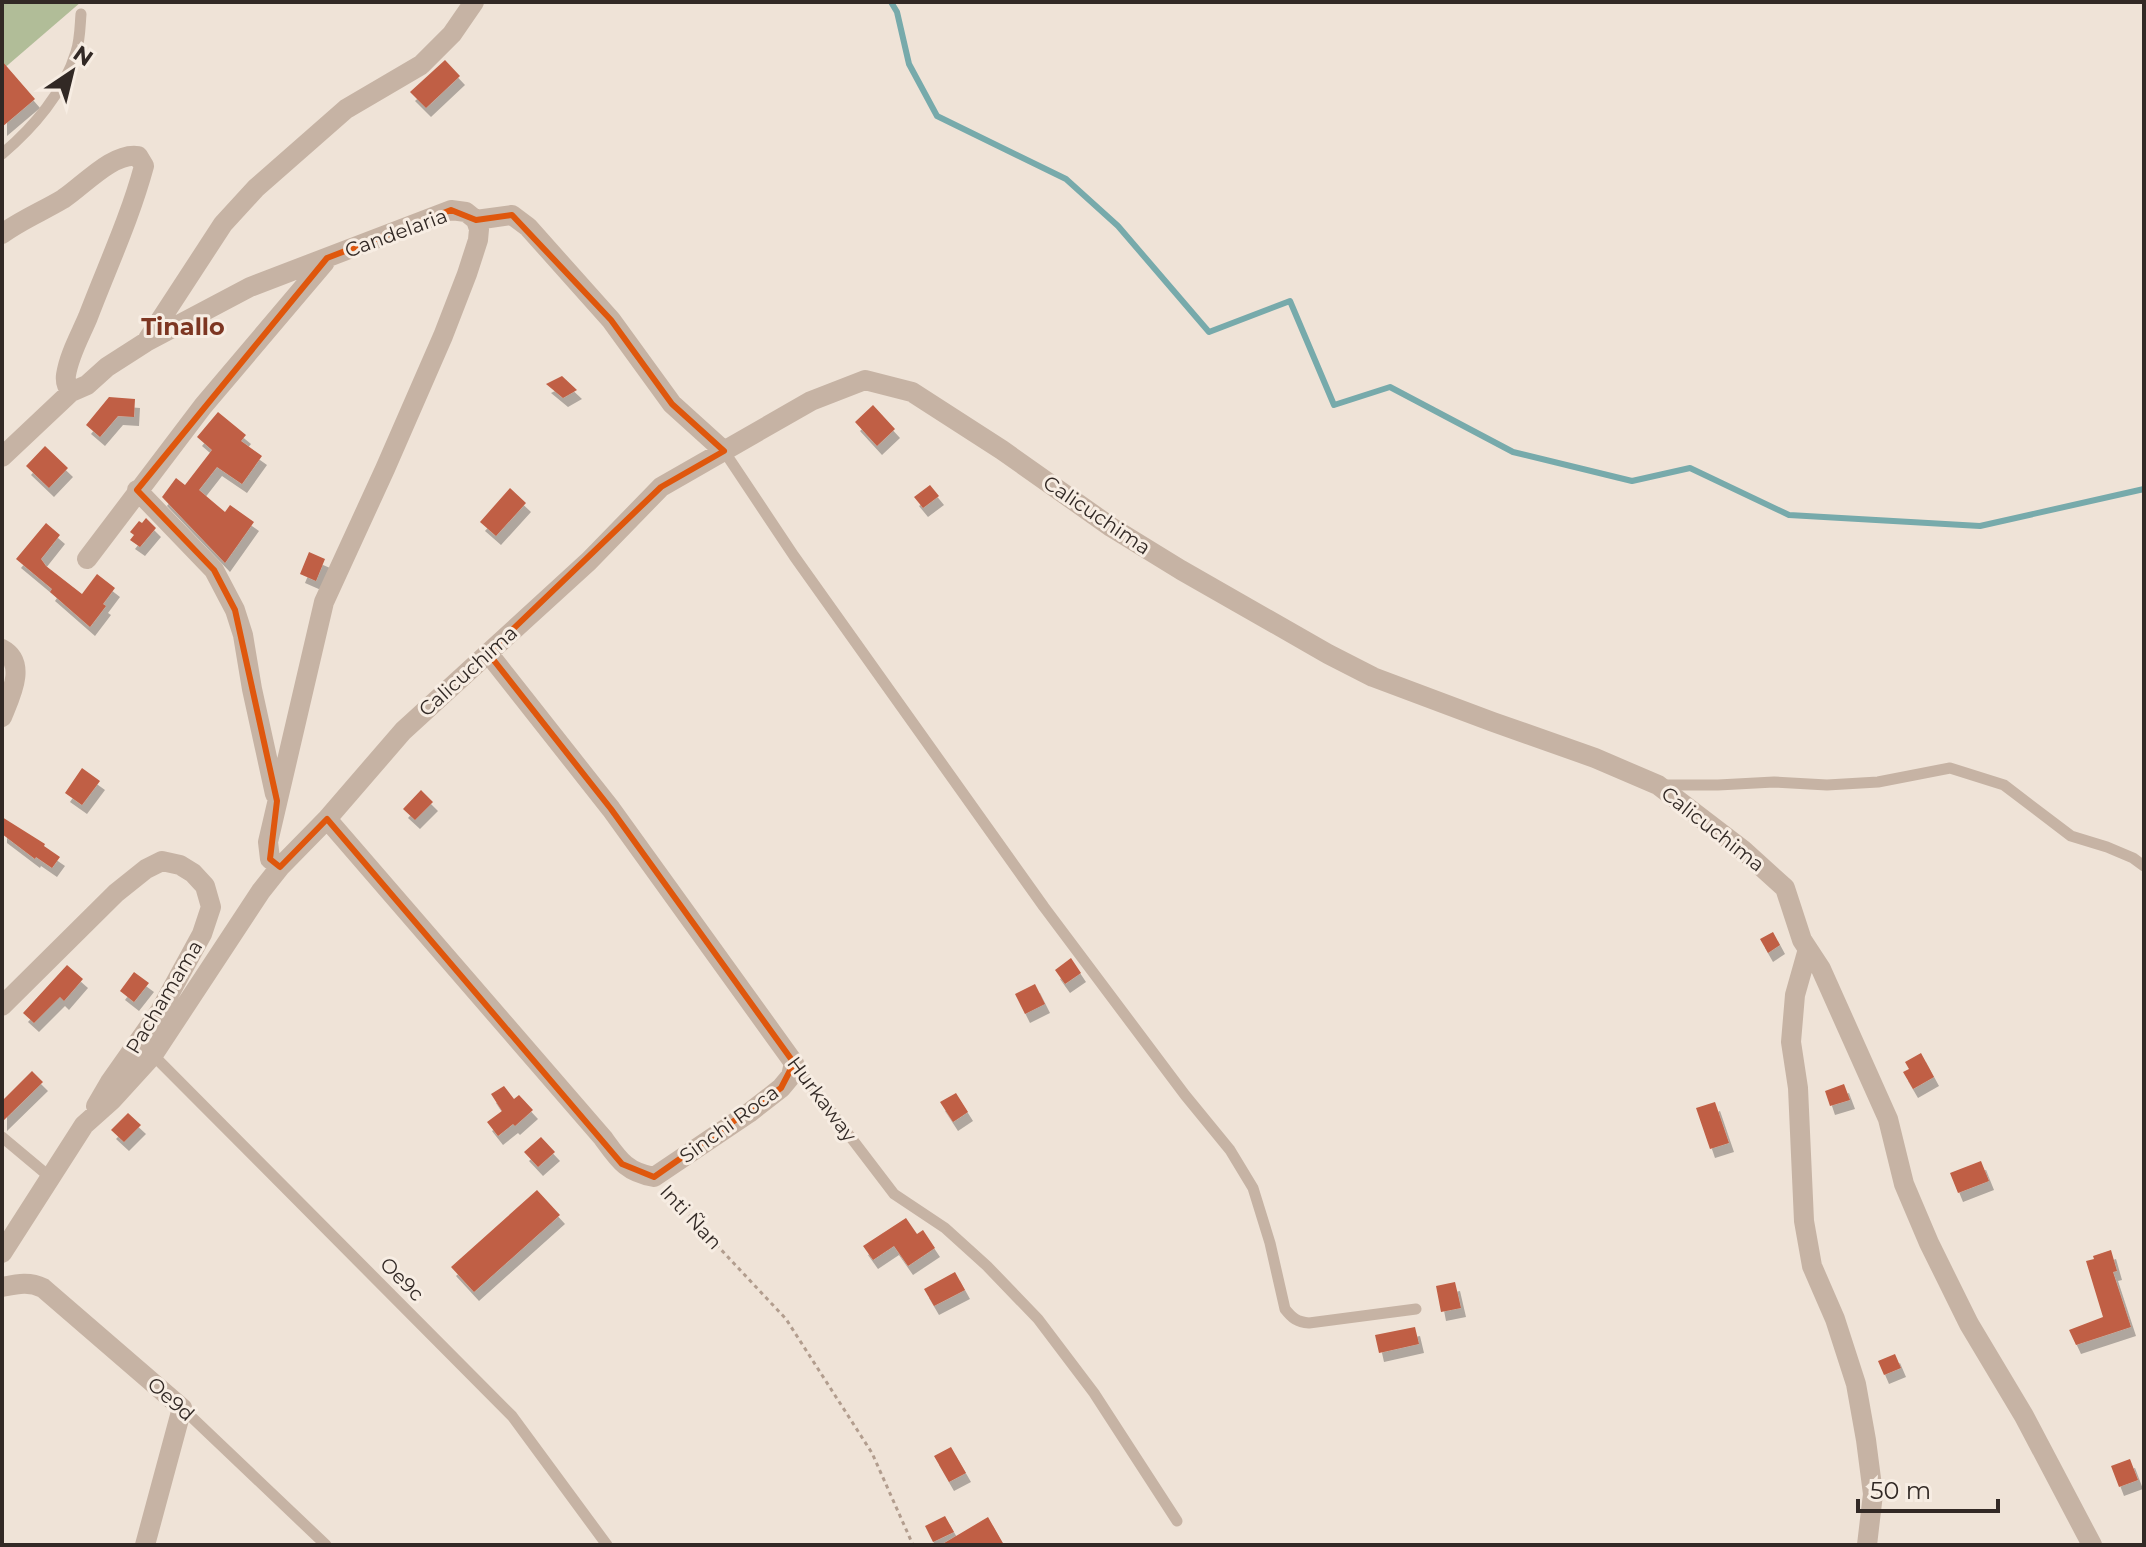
<svg xmlns="http://www.w3.org/2000/svg" width="2146" height="1547" font-family="Montserrat,sans-serif">
  <defs>
    <filter id="shadow"><feDropShadow dx="5" dy="9" stdDeviation="0" flood-color="#0004"/></filter>
  </defs>
  <rect width="100%" height="100%" fill="#efe3d7"/>
  <!-- green -->
  <path fill="#b1bd98" d="M 2,2 L 81,2 L 2,70 Z"/>
  <g fill="none" stroke-linecap="round" stroke-linejoin="round">
    <!-- stream -->
    <path stroke="#77aaab" stroke-width="6" d="M 891,2 L 897,12 L 909,64 L 937,116 L 1066,179 L 1118,226 L 1209,332 L 1290,301 L 1334,405 L 1390,387 L 1513,452 L 1632,481 L 1690,468 L 1789,515 L 1980,526 L 2144,489"/>
  </g>
  <!-- building -->
  <path fill="#c05f44" filter="url(#shadow)" d="M 445,60 L 460,76 L 426,108 L 410,92 Z
    M 2,61 L 35,99 L 2,127 Z
    M 562,376 L 577,390 L 563,398 L 546,384 Z
    M 109,397 L 135,399 L 134,417 L 118,416 L 100,437 L 86,425 Z
    M 873,405 L 895,429 L 877,446 L 855,422 Z
    M 218,412 L 246,435 L 241,441 L 262,456 L 242,484 L 217,467 L 199,490 L 225,512 L 230,505 L 254,522 L 225,563 L 162,497 L 176,478 L 185,485 L 212,450 L 197,437 Z
    M 45,446 L 68,468 L 49,488 L 26,466 Z
    M 930,485 L 939,496 L 923,508 L 914,497 Z
    M 510,488 L 526,503 L 496,536 L 480,522 Z
    M 146,518 L 156,528 L 140,547 L 130,540 L 134,535 L 130,532 L 139,521 L 142,523 Z
    M 46,523 L 60,535 L 41,559 L 46,566 L 82,594 L 97,574 L 115,588 L 103,604 L 106,606 L 90,627 L 50,592 L 52,589 L 16,559 Z
    M 309,552 L 325,559 L 316,581 L 300,574 Z
    M 82,768 L 100,781 L 82,805 L 65,793 Z
    M 421,790 L 433,802 L 415,820 L 403,809 Z
    M 2,817 L 45,844 L 44,846 L 60,857 L 52,868 L 36,857 L 35,859 L 2,834 Z
    M 1773,932 L 1780,945 L 1768,953 L 1760,939 Z
    M 1071,958 L 1081,973 L 1065,984 L 1055,970 Z
    M 67,965 L 83,979 L 64,1001 L 60,997 L 34,1023 L 23,1013 Z
    M 134,972 L 149,983 L 134,1002 L 120,991 Z
    M 1035,984 L 1045,1004 L 1025,1014 L 1015,994 Z
    M 1921,1053 L 1934,1077 L 1913,1089 L 1903,1072 L 1909,1069 L 1905,1062 Z
    M 32,1071 L 43,1082 L 2,1122 L 2,1101 Z
    M 1844,1084 L 1850,1100 L 1830,1106 L 1825,1091 Z
    M 504,1086 L 514,1099 L 519,1095 L 533,1110 L 515,1126 L 513,1124 L 498,1136 L 487,1122 L 502,1111 L 491,1094 Z
    M 956,1093 L 968,1112 L 953,1122 L 940,1102 Z
    M 1715,1102 L 1729,1143 L 1710,1149 L 1696,1108 Z
    M 128,1113 L 141,1125 L 124,1142 L 111,1130 Z
    M 541,1137 L 555,1152 L 538,1167 L 524,1152 Z
    M 1981,1161 L 1989,1181 L 1958,1193 L 1950,1173 Z
    M 537,1190 L 560,1215 L 474,1292 L 451,1267 Z
    M 906,1218 L 917,1234 L 923,1230 L 935,1248 L 908,1266 L 894,1246 L 873,1260 L 863,1246 Z
    M 2111,1250 L 2117,1271 L 2113,1272 L 2131,1327 L 2076,1345 L 2069,1330 L 2103,1317 L 2086,1261 L 2094,1259 L 2093,1256 Z
    M 955,1272 L 965,1290 L 934,1306 L 924,1289 Z
    M 1455,1282 L 1461,1308 L 1441,1312 L 1436,1286 Z
    M 1415,1327 L 1419,1344 L 1379,1353 L 1375,1335 Z
    M 1895,1354 L 1901,1368 L 1884,1375 L 1878,1361 Z
    M 951,1447 L 966,1473 L 949,1482 L 934,1456 Z
    M 2130,1459 L 2138,1480 L 2119,1487 L 2111,1466 Z
    M 945,1516 L 954,1532 L 933,1542 L 925,1526 Z
    M 988,1517 L 1004,1545 L 941,1545 Z"/>
  <g fill="none" stroke-linecap="round" stroke-linejoin="round">
    <!-- path -->
    <path stroke="#b29d8e" stroke-width="3" stroke-dasharray="4 4" stroke-linecap="butt" d="M 667,1192 L 786,1319 L 872,1453 L 913,1545"/>
    <!-- lane -->
    <path stroke="#c6b3a4" stroke-width="11" d="M 2,154 C 33,128 64,92 76,52 C 80,41 80,26 81,14
      M 724,451 L 794,556 L 1044,907 L 1185,1095 L 1230,1150 L 1253,1188 L 1270,1243 L 1285,1309 C 1292,1318 1297,1322 1309,1323 L 1416,1309
      M 1663,785 L 1718,785 L 1774,782 L 1827,785 L 1878,782 L 1950,768 L 2004,785 L 2071,836 L 2107,847 L 2133,858 L 2144,866
      M 153,1055 L 512,1416 L 607,1545
      M 794,1063 L 894,1194 L 945,1228 L 987,1266 L 1038,1319 L 1094,1393 L 1177,1521
      M 2,1137 L 51,1178
      M 182,1408 L 326,1545"/>
    <!-- street -->
    <path stroke="#c6b3a4" stroke-width="20" d="M 476,220 L 512,215 L 528,227 L 611,320 L 672,404 L 724,451
      M 2,234 C 21,220 43,211 63,199 C 83,186 113,152 138,156 L 144,166 C 130,218 107,267 88,317 C 80,336 69,355 66,375 C 65,382 67,387 71,392 L 87,385 L 107,367 L 146,342 L 250,287 L 451,210 L 466,212 L 476,220 L 479,229 L 478,240 L 467,274 L 443,336 L 385,469 L 324,602 L 268,842 L 270,859 L 280,867
      M 148,339 L 223,224 L 256,188 L 346,109 L 421,65 L 452,34 L 474,2
      M 2,457 L 71,392
      M 137,490 L 214,570 L 235,610 L 243,635 L 252,689 L 275,794
      M 87,559 L 203,406 L 325,262
      M 2,649 C 28,663 10,697 2,717
      M 327,819 L 603,1138 C 619,1160 626,1172 654,1177 L 749,1113 L 781,1088 L 791,1076 L 794,1063 L 611,809 L 488,653
      M 1808,949 L 1795,995 L 1791,1042 L 1798,1088 L 1804,1221 L 1812,1266 L 1835,1319 L 1856,1384 L 1866,1440 L 1873,1494 L 1867,1545
      M 2,1006 L 116,893 L 146,869 L 162,861 L 180,865 L 193,873 L 205,886 L 211,907 L 202,934 L 160,1011 L 110,1082 L 96,1106
      M 2,1253 L 84,1125 L 112,1100 L 153,1055 L 261,891 L 280,867 L 327,819 L 403,731 L 589,561 L 661,487 L 811,401 L 865,380 L 912,392 L 1002,450 L 1111,527 L 1181,570 L 1328,654 L 1373,677 L 1493,722 L 1595,758 L 1658,785 L 1743,850 L 1785,888 L 1802,940 L 1821,969 L 1888,1119 L 1904,1184 L 1929,1243 L 1969,1324 L 2024,1416 L 2092,1545
      M 2,1287 C 17,1284 29,1281 43,1288 L 182,1408 L 145,1545"/>
  </g>
  <!-- marked area -->
  <path fill="none" stroke="#df570d" stroke-width="6" stroke-linejoin="round" d="M 451,210 L 476,220 L 512,215 L 611,320 L 672,404 L 724,451 L 661,487 L 488,653 L 611,809 L 794,1063 L 781,1088 L 654,1177 L 622,1164 L 327,819 L 280,867 L 270,859 L 277,801 L 235,610 L 214,570 L 137,490 L 327,258 Z"/>
  <g text-anchor="middle" stroke-width="6" stroke-linejoin="round" paint-order="stroke">
    <!-- street labels -->
    <g font-size="20" fill="#322925" stroke="#f7ede3">
      <text transform="translate(396 233) rotate(-20)" y="7">Candelaria</text>
      <text transform="translate(1097 515) rotate(34)" y="7">Calicuchima</text>
      <text transform="translate(468 671) rotate(-42)" y="7">Calicuchima</text>
      <text transform="translate(1713 829) rotate(38)" y="7">Calicuchima</text>
      <text transform="translate(164 997) rotate(-59)" y="7">Pachamama</text>
      <text transform="translate(822 1099) rotate(53)" y="7">Hurkaway</text>
      <text transform="translate(729 1124) rotate(-36)" y="7">Sinchi Roca</text>
      <text transform="translate(691 1217) rotate(47)" y="7">Inti Ñan</text>
      <text transform="translate(402 1279) rotate(45)" y="7">Oe9c</text>
      <text transform="translate(171 1399) rotate(42)" y="7">Oe9d</text>
    </g>
    <!-- quarter labels -->
    <g font-size="24" font-weight="bold" fill="#7d3622" stroke="#f7ede3">
      <text x="183" y="335">Tinallo</text>
    </g>
  </g>
  <!-- border -->
  <rect width="2146" height="1547" fill="none" stroke="#322925" stroke-width="8"/>
  <!-- north arrow -->
  <g transform="translate(72 72) rotate(35)" stroke="#f7ede3" stroke-width="6" paint-order="stroke">
  <path d="M0-6L14 30L0 20L-14 30Z" fill="#322925"/>
  <text y="-12" font-size="22" font-weight="bold" text-anchor="middle" fill="#322925">N</text>
  </g>
  <!-- scale -->
  <path d="M1858 1499v12h140v-12" fill="none" stroke="#322925" stroke-width="4"/>
  <text x="1870" y="1499" font-size="24" fill="#322925" stroke="#f7ede3" stroke-width="6" paint-order="stroke">50 m</text>
</svg>
